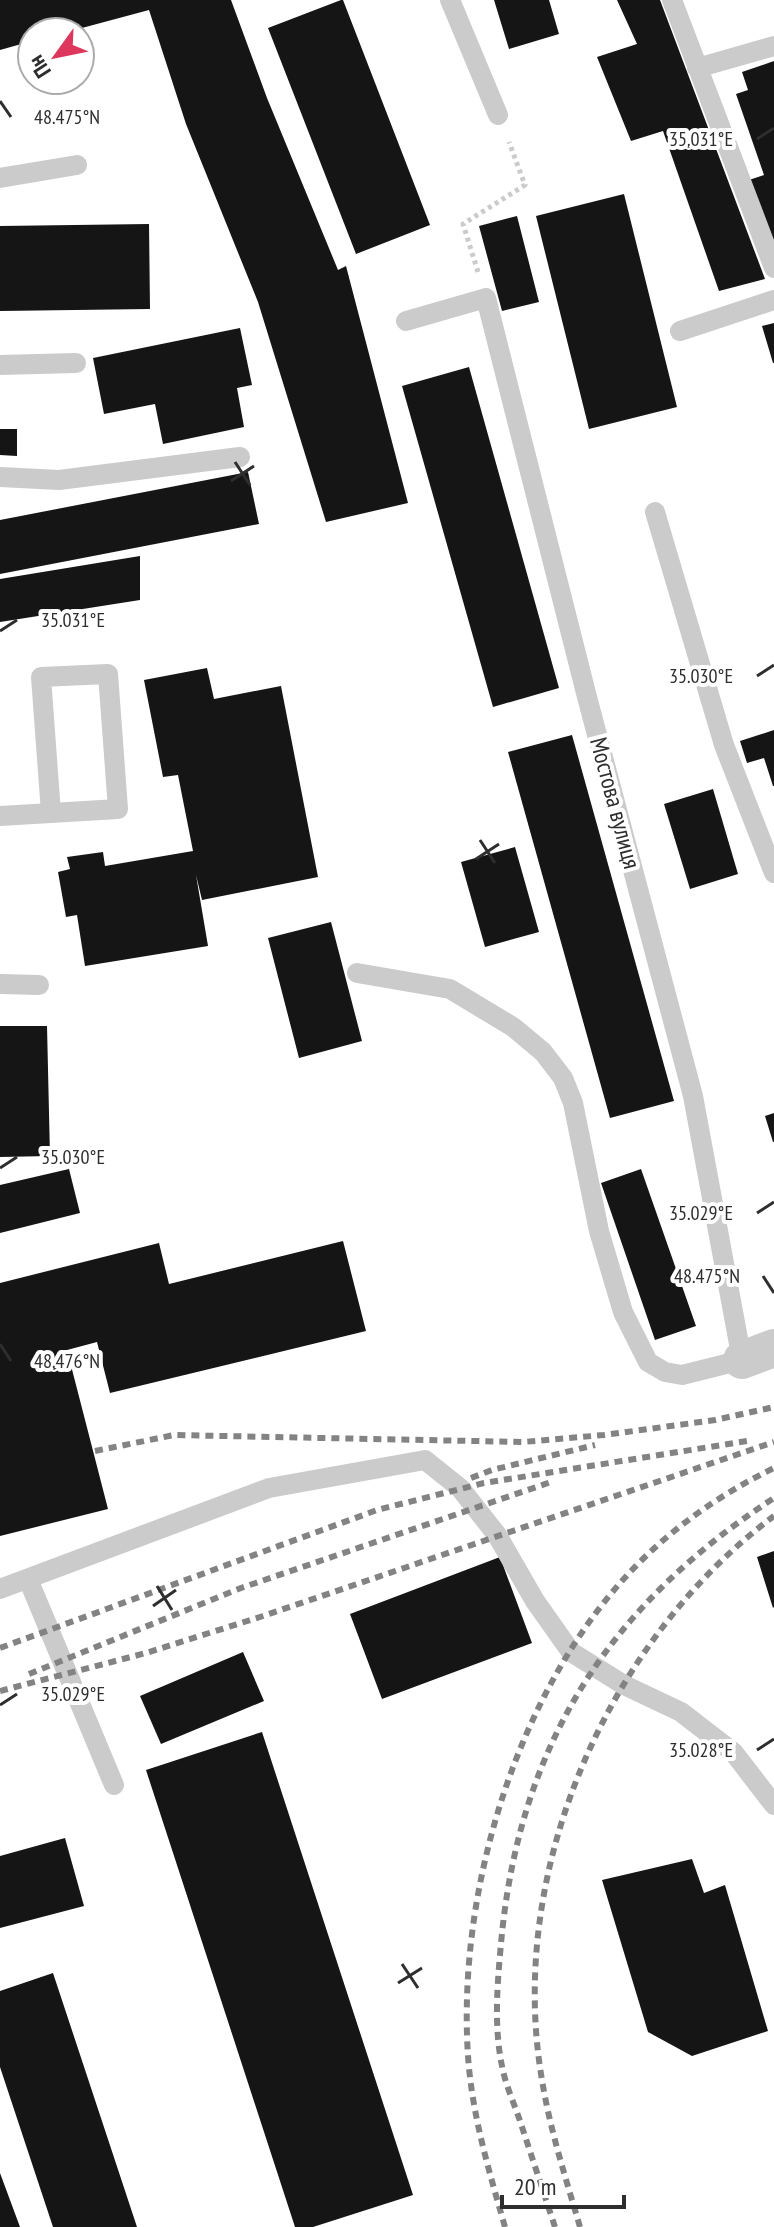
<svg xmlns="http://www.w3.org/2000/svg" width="774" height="2227" font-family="'PT Sans Narrow',sans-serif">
  <rect width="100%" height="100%" fill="#fff"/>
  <!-- building -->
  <path fill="#151515" d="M 0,0 L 231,0 L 267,98 L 338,270 L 346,266 L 408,503 L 326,522 L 258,302 L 186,124 L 149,10 L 67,32 L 32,32 L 32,41 L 0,50 Z
    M 341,0 L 343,0 L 430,225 L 356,254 L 268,28 Z
    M 494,0 L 549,0 L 559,34 L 509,49 Z
    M 617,0 L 660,0 L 765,279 L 719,291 L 663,131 L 631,141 L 597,57 L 637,44 Z
    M 774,61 L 774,239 L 769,241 L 749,180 L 764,175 L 736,94 L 748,90 L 742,72 Z
    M 624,194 L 677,407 L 589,429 L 536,216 Z
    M 517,216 L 539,302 L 502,311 L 479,226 Z
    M 149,224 L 150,309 L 0,311 L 0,226 Z
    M 774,323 L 774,363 L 773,363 L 762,326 Z
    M 240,328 L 252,385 L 237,388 L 244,427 L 163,444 L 155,404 L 104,414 L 93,358 Z
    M 469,367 L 559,688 L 493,707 L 402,386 Z
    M 0,429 L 17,429 L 17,456 L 0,455 Z
    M 248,472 L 259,524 L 0,574 L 0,520 Z
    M 140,556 L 140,600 L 0,622 L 0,579 Z
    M 207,668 L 214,699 L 281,686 L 318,877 L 202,900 L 196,875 L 208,946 L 85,966 L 77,915 L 66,917 L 58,872 L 70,869 L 67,857 L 103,852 L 105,866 L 193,851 L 178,775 L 163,777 L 144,680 Z
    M 774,730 L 774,786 L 773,786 L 764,758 L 747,763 L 740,741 Z
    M 572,735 L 674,1101 L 610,1118 L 508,752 Z
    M 713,789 L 738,874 L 690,889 L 664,804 Z
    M 515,847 L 539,932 L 485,947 L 461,862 Z
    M 331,922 L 362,1041 L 299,1058 L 268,938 Z
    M 0,1026 L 47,1026 L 50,1156 L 0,1157 Z
    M 774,1113 L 774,1142 L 773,1142 L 765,1116 Z
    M 69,1169 L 80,1213 L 0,1233 L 0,1185 Z
    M 641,1169 L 696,1326 L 655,1340 L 601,1183 Z
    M 343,1241 L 366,1331 L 110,1393 L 97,1342 L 67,1350 L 108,1509 L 0,1536 L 0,1283 L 159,1243 L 169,1284 Z
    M 774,1551 L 774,1607 L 773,1608 L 757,1557 Z
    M 500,1557 L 532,1643 L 382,1699 L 350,1614 Z
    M 243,1652 L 264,1701 L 161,1744 L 140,1696 Z
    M 262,1732 L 413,2195 L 313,2227 L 295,2227 L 146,1770 Z
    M 65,1838 L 84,1906 L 0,1928 L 0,1856 Z
    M 692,1859 L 704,1893 L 725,1885 L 768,2031 L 692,2056 L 648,2032 L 602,1880 Z
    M 53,1973 L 137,2227 L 53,2227 L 0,2067 L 0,1991 Z
    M 0,2174 L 0,2173 L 20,2227 L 0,2227 Z"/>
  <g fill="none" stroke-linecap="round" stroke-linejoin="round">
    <!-- path -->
    <path stroke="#cbcbcb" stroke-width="5" stroke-dasharray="4 4" stroke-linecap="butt" d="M 478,272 L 463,224 L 525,185 L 509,142"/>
    <!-- lane -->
    <path stroke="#cbcbcb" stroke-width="20" d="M 450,0 L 498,115
      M 672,0 L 774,268
      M 697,68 L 774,46
      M 0,178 L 77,165
      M 680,331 L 774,300
      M 0,365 L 76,363
      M 0,477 L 59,480 L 240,457
      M 655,512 L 724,745 L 774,873
      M 0,816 L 118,809 L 108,674 L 41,677 L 51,813
      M 357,973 L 450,989 L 513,1027 L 543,1052 L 563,1078 L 573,1103 L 599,1231 L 623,1312 L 648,1362 L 665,1372 L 682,1375 L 742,1360 L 693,1096 L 587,697 L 486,298 L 406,321
      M 0,984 L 39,985
      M 28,1579 L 114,1785
      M 0,1589 L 269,1488 L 425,1460 L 460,1488 L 497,1535 L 535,1601 L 571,1652 L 624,1685 L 681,1712 L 734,1753 L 774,1805"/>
    <!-- street -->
    <path stroke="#cbcbcb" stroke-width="38" d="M 742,1360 L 774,1348"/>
    <!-- rail -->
    <path stroke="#838383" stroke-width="6" stroke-dasharray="8 6" stroke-linecap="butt" d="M 95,1451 L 174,1435 L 523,1442 L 604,1435 L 715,1420 L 774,1407
      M 471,1478 L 492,1470 L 595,1445
      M 0,1648 L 377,1510 L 484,1483 L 747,1441
      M 29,1674 L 241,1588 L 551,1482
      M 0,1691 L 146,1653 L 263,1616 L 774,1442
      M 505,2227 C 489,2171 472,2115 468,2056 C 457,1891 517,1691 632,1570 C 672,1528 722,1493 774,1468
      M 555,2227 C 543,2191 531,2154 519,2118 C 513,2101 505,2083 502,2066 C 493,2023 498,1976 502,1933 C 522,1740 612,1603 774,1498
      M 580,2227 C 566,2179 550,2130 542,2080 C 506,1872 607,1641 774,1516"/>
  </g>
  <!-- ticks -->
  <path fill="none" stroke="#2e2e2e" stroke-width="3" d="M 0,101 L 11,117M 757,139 L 774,128M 235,462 L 250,485M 231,481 L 254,466M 0,631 L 17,620M 757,676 L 774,665M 480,840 L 495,863M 476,859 L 499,844M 0,1168 L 17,1157M 757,1213 L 774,1202M 763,1276 L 774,1293M 0,1344 L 11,1361M 157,1586 L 172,1610M 153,1606 L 176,1590M 0,1705 L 17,1694M 757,1750 L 774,1739M 402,1964 L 418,1988M 398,1983 L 422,1968"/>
  <g text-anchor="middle" stroke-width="8" stroke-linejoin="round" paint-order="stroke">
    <!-- street labels -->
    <g font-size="24" fill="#2e2e2e" stroke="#fff">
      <text transform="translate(615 803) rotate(75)" y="8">Мостова вулиця</text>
    </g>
  </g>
  <g font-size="20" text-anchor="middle" fill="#2e2e2e" stroke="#fff" stroke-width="8" stroke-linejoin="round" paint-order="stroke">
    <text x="67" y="124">48.475°N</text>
    <text x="701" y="146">35.031°E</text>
    <text x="73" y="627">35.031°E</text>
    <text x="701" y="683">35.030°E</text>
    <text x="73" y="1164">35.030°E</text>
    <text x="701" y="1220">35.029°E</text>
    <text x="707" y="1283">48.475°N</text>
    <text x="67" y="1368">48.476°N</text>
    <text x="73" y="1701">35.029°E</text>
    <text x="701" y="1757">35.028°E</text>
  </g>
  <!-- north arrow -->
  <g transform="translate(56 56) rotate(237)"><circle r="38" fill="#ffffff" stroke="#ababab" stroke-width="2"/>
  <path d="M0-6L14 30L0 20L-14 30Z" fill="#de375e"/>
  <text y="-12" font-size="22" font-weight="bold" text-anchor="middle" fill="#2e2e2e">Пн</text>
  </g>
  <!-- scale -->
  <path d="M502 2195v12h122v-12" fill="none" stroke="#2e2e2e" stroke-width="4"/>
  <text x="514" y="2195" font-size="24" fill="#2e2e2e" stroke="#ffffff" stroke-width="6" paint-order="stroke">20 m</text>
</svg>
